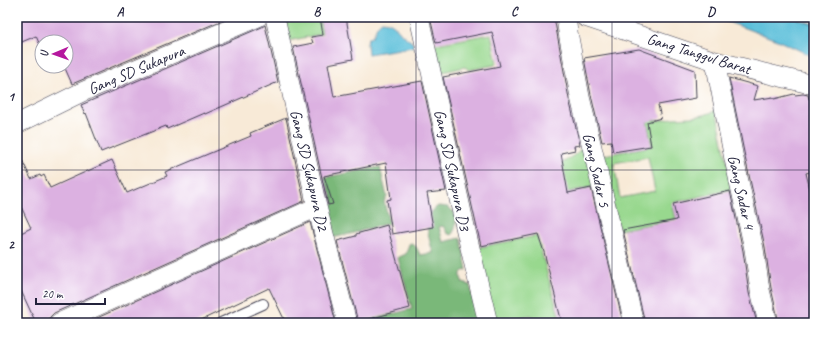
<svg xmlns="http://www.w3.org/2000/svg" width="831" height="340" font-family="Caveat,sans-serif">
  <rect width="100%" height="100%" fill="#fff"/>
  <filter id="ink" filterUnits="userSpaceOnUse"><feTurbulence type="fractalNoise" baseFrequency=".025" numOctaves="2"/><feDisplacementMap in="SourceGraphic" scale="8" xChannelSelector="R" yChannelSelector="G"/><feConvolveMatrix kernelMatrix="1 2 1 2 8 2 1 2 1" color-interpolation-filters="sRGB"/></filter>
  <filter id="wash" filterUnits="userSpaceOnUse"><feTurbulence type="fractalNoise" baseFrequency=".012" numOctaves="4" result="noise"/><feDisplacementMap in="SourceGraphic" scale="16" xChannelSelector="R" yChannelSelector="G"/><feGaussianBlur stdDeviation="0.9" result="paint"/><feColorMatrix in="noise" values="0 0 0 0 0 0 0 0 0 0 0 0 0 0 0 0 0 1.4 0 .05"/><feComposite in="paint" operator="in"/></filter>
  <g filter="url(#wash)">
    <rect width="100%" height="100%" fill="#f8ead7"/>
    <!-- green -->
    <path fill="#98d88e" stroke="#5d7d64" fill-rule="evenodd" d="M 283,17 L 319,17 L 322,34 L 288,41 Z
      M 491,34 L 497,63 L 495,65 L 469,70 L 465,67 L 443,72 L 439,65 L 431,45 Z
      M 651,109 L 654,121 C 660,120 667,119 673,118 C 689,117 702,118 716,110 L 733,189 L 672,203 L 676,219 L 619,230 L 599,156 L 652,146 L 645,110 ZM 648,157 L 655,191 L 620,198 L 614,163 Z
      M 586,143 L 596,186 L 531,200 L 524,170 L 564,162 L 568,159 L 576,154 Z
      M 537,236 L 561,323 L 533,323 L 531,315 L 509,320 L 509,323 L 493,323 L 475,248 Z"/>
    <!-- forest -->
    <path fill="#7ab879" stroke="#4e6d5a" d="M 380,167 L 387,197 L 384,201 L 389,223 L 350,234 L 332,238 L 323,208 L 334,204 L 328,186 L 317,189 L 316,179 Z
      M 438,206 L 448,207 L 455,213 C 456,221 457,229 451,235 L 447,233 L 443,226 L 439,227 L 443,242 L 461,238 L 467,270 L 463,271 L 461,273 L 461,278 L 463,283 L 470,285 L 479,323 L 365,323 L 366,321 L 412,309 L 398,258 L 399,257 L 406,254 L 409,244 L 411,243 C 416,245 418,250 420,255 L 433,253 C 429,237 421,218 438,206 Z"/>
    <!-- water -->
    <path fill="#5cbfda" stroke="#3f708a" d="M 713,17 L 791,17 L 814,24 L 814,57 L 777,40 L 720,19 Z
      M 382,21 C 394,22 395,27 403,35 C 406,38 410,40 413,43 L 413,47 L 368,54 L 367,44 L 368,39 C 369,38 372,36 373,35 C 376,30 376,25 382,21 Z"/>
    <g id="blocks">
      <!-- building -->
      <path fill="#dcb1e1" d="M 17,17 L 230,17 L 72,84 L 64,66 L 66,66 L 66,42 L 54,42 L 52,37 L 39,43 L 36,36 L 17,44 Z
        M 320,17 L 346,17 L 353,59 L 328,64 L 334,97 L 422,81 L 446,191 L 427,193 L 433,227 L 392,234 L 387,200 L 391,199 L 386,163 L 324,176 L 333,204 L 328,205 L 293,47 L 313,43 L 311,37 L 323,35 Z
        M 430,17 L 524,17 L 524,22 L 549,17 L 554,17 L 569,99 L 580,145 L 574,146 L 575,150 L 561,153 L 568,193 L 591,188 L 623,323 L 562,323 L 544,252 L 538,234 L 481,246 L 443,77 L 500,66 L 492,32 L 436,43 Z
        M 265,25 L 278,82 L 205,114 L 204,113 L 167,129 L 166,126 L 101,152 L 86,113 L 85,114 L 81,105 L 262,27 Z
        M 639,49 L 695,70 L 696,98 L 658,105 L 661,118 L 647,122 L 651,146 L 613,152 L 611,141 L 602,142 L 591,95 L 584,58 Z
        M 729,78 L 758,86 L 754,100 L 773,97 L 774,99 L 794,94 L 795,95 L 803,94 L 808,95 L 809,99 L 814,98 L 814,171 L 806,173 L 814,206 L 814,320 L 798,323 L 779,323 L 771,288 L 765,247 L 745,157 Z
        M 286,118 L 304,201 L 54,313 L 50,317 L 48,323 L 36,323 L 17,282 L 17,235 L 31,228 L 17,198 L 17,149 L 31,179 L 40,175 L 41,177 L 44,175 L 50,188 L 112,160 L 127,193 L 167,176 L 165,172 L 251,136 L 250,133 Z
        M 730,191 L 743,251 L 749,293 L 757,323 L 645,323 L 623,230 L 677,220 L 673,204 Z
        M 310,222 L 336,323 L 286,323 L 269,288 L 195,323 L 86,323 Z
        M 387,225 L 410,308 L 358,322 L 337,241 L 356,236 L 356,234 Z"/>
    </g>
  </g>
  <g filter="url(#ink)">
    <use href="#blocks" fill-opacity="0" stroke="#424052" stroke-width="1"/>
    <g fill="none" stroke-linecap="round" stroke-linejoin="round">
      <!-- lane casing -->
      <g stroke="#424052" stroke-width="12">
        <path id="lane" d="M 221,323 L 263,304"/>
      </g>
      <!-- street casing -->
      <g stroke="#424052" stroke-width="20">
        <path id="street" d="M 275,17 L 317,207 L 347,323
          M 419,17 L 466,231 L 488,323
          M 566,17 L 568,32 L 580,97 L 634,323
          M 585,17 L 715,61 L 814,85
          M 715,61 L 734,159 L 754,249 L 760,290 L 768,323
          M 17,124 L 82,92 L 258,17
          M 59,323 L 317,207"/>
      </g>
      <!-- lane -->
      <use href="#lane" stroke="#fff" stroke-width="10"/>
      <!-- street -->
      <use href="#street" stroke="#fff" stroke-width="19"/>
    </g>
  </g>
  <!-- grid -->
  <path fill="none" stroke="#22223b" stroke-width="1" stroke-opacity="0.55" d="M 219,17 L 219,323M 416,17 L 416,323M 612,17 L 612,323M 17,170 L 814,170"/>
  <g text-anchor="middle" stroke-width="3" stroke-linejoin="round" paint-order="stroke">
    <!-- street labels -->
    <g font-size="16" fill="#22223b" stroke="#fff">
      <text transform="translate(699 53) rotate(17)" y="6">Gang Tanggul Barat</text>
      <text transform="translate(136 69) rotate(-23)" y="6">Gang SD Sukapura</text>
      <text transform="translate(310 170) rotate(77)" y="6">Gang SD Sukapura D2</text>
      <text transform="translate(453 170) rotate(78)" y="6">Gang SD Sukapura D3</text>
      <text transform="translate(597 170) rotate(77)" y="6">Gang Sadar 5</text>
      <text transform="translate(742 192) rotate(77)" y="6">Gang Sadar 4</text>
    </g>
  </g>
  <!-- margin -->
  <rect width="831" height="340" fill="none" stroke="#fff" stroke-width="44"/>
  <!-- north arrow -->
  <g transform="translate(54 54) rotate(268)"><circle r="19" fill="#ffffff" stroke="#a7a7b1"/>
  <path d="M0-3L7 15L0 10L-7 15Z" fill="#b5179e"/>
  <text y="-6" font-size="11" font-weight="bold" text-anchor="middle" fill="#22223b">U</text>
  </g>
  <!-- scale -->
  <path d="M36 298v6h69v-6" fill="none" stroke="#22223b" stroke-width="2"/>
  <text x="42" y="298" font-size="12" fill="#22223b" stroke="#ffffff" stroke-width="3" paint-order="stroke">20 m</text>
  <rect x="22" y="22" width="787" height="296" fill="none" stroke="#22223b" stroke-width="1.5"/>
  <g font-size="13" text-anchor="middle" font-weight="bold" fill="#22223b">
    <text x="120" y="16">A</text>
    <text x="317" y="16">B</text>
    <text x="514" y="16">C</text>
    <text x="711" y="16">D</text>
    <text x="11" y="101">1</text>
    <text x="11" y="249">2</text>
  </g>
</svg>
